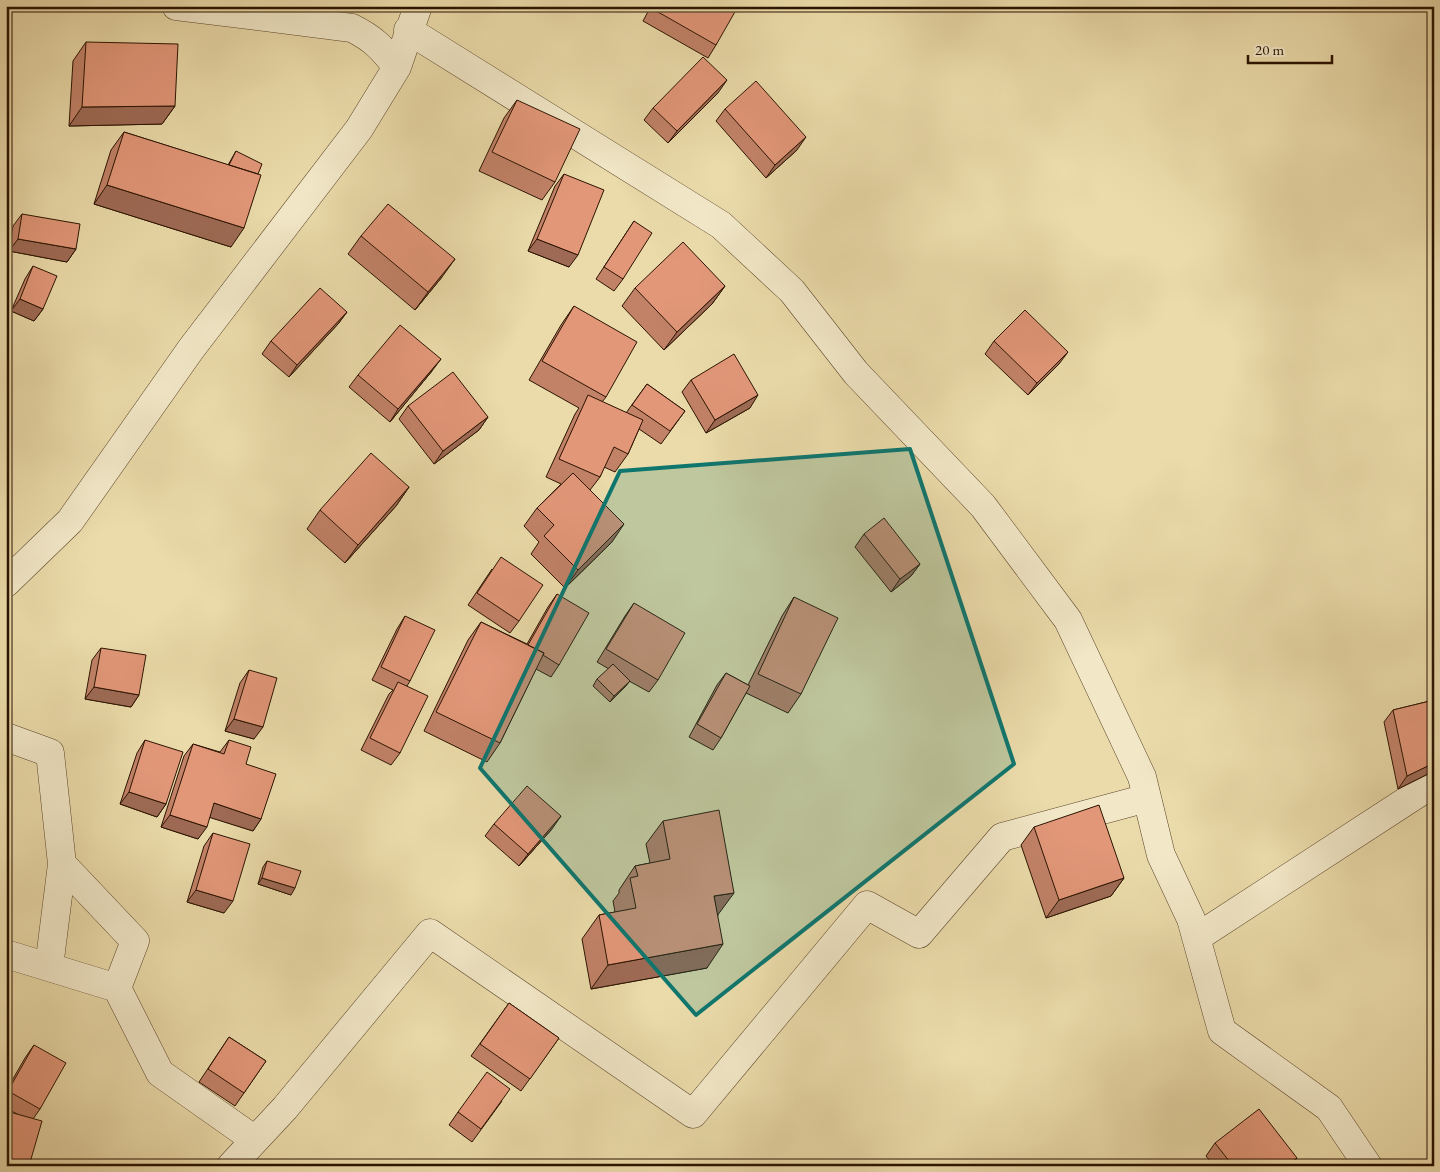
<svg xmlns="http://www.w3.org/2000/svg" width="1440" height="1172" font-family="'EB Garamond',serif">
  <rect width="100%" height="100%" fill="#ebdbaa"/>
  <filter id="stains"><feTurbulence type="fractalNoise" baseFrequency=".004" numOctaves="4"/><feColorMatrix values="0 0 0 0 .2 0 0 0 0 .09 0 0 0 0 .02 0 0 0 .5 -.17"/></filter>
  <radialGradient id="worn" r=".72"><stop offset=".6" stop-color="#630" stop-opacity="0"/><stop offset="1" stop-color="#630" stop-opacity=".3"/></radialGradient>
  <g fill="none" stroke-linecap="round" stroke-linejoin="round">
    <!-- minor casing -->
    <g stroke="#5b452a" stroke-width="29">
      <path id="minor" d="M 176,6 L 352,28 C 374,39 382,48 397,67
        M 408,30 L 721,225 L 792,291 L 856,373 L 983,506 L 1068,620 L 1142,777 L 1161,855 L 1191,919 L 1222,1031 L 1329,1108 L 1368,1166
        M 6,583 L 70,521 L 191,349 L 359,129 L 397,67 L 418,6
        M 6,737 L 50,753 L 62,864 L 135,941 L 117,988 L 160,1073 L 255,1140
        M 1196,938 L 1434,783
        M 6,954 L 117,988
        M 49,967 L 62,864
        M 231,1166 L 285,1108 L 430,933 L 693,1114 L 867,905 L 919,934 L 1002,837 L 1147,798"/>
    </g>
    <!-- minor -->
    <use href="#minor" stroke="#f2e8c8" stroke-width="28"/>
  </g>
  <!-- wall -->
  <path fill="#c28268" stroke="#2b1300" d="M 651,6 L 729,6 L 716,45 L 708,58 L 643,21 Z
    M 86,42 L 175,106 L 162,124 L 69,126 L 73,61 Z
    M 718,93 L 668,143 L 644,120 L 653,108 Z
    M 517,100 L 555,182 L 542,200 L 479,171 L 504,118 Z
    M 725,109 L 797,150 L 766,178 L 716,121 Z
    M 124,132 L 228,165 L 236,151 L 231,247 L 94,204 L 111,150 Z
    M 564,174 L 569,267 L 528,251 L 555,186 Z
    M 22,214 L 76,249 L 67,262 L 9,251 L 13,226 Z
    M 634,221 L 623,279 L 614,291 L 596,279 Z
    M 361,236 L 442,277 L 415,310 L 348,254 Z
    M 33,266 L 43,309 L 34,321 L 11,311 L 25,279 Z
    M 725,286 L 712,304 L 664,350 L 622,306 L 635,288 Z
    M 574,306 L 606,397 L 602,402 L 626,413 L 647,384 L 685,411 L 661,444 L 639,429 L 628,454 L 615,472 L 604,467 L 600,477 L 590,490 L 612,542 L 565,588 L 531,554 L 539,542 L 524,526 L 537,508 L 561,484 L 546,477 L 575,414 L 579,408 L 529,380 L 561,325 Z
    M 347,312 L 338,324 L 289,377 L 262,354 L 271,341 Z
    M 994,341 L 1059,364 L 1028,395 L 985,354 Z
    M 432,371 L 390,422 L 349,387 L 358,375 Z
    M 691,380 L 750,408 L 706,433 L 682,392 Z
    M 408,406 L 488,417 L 479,430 L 434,464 L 399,419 Z
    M 409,487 L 396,506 L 345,563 L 307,529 L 320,510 Z
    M 864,534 L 920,564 L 911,576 L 891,592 L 855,547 Z
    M 492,569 L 519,621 L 510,633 L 468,605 Z
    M 557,594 L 559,665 L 551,677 L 536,669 L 500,743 L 487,762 L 424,731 L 468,640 L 481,622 L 527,644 L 548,607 Z
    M 794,597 L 801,694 L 788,713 L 746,693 L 721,738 L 713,750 L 689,737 L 717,685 L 726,673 L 748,685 L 782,616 Z
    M 634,603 L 658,680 L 649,692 L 629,681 L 625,687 L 610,702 L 593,686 L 597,679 L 609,669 L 597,662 L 625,616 Z
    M 405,616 L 410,681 L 407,686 L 400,753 L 391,765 L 361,750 L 389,694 L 393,690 L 372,680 L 397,629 Z
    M 101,648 L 139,695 L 131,707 L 85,699 L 92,660 Z
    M 249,670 L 254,739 L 225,731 L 240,683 Z
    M 1434,700 L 1434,771 L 1398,789 L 1384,722 L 1393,710 Z
    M 145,740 L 166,804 L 157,817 L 120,804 L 137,753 Z
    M 229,740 L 246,764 L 261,819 L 253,831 L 210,817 L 198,839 L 161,827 L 184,756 L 193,744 L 220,752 Z
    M 663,821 L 718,915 L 707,968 L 591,989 L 582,939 L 599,915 L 615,912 L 613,901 L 619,893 L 619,890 L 635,866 L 650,863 L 646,844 Z
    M 494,824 L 552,829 L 519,866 L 485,836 Z
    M 1034,827 L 1124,878 L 1111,896 L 1046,918 L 1021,845 Z
    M 213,833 L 224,913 L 187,902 L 204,846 Z
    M 267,861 L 291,895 L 258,884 L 263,867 Z
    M 509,1003 L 559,1038 L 521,1091 L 471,1056 Z
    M 229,1037 L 266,1061 L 235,1106 L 199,1082 Z
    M 34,1045 L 40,1109 L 33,1119 L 19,1115 L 6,1108 L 6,1091 L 25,1058 Z
    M 502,1101 L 472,1142 L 449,1125 L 458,1112 Z
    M 1215,1143 L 1291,1166 L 1214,1166 L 1206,1156 Z"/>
  <!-- shaded-wall -->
  <path fill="#9e6a55" stroke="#2b1300" d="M 727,80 L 718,93 L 668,143 L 677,131 Z
    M 175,106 L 162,124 L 69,126 L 82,107 Z
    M 806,137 L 797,150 L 766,178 L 775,165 Z
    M 107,185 L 244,228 L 231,247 L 94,204 Z
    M 18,239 L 76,249 L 67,262 L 9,251 Z
    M 537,239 L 578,255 L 569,267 L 528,251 Z
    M 455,259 L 442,277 L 415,310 L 428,292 Z
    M 725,286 L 712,304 L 664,350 L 677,332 Z
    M 20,299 L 43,309 L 34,321 L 11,311 Z
    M 347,312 L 338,324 L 289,377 L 297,365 Z
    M 1068,352 L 1059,364 L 1028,395 L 1037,383 Z
    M 441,359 L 432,371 L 390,422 L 398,409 Z
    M 758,395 L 750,408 L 706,433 L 715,420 Z
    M 488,417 L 479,430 L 434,464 L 443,451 Z
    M 409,487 L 396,506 L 345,563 L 358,545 Z
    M 624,524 L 612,542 L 565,588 L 578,570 Z
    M 920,564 L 911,576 L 891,592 L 900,579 Z
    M 630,681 L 625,687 L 610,702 L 614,696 Z
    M 94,687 L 139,695 L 131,707 L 85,699 Z
    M 234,719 L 263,727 L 254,739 L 225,731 Z
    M 1434,763 L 1434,771 L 1398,789 L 1407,776 Z
    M 129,792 L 166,804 L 157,817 L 120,804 Z
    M 214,803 L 261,819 L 253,831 L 205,816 Z
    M 170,815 L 207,827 L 198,839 L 161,827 Z
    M 561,816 L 552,829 L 519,866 L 528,854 Z
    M 262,878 L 295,888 L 291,895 L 258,884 Z
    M 1124,878 L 1111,896 L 1046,918 L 1059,900 Z
    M 196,890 L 233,901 L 224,913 L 187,902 Z
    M 734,893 L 717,916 L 714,896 Z
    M 723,944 L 707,968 L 591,989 L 608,965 Z
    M 1297,1158 L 1291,1166 L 1286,1166 Z"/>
  <!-- building -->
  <path fill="#e29779" stroke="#2b1300" d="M 653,6 L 729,6 L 736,10 L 716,45 L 651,8 Z
    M 86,42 L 178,44 L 175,106 L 82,107 Z
    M 703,57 L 727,80 L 677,131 L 653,108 Z
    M 756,81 L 806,137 L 775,165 L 725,109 Z
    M 517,100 L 580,129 L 555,182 L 492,152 Z
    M 124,132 L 261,175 L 244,228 L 107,185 Z
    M 236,151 L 262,164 L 258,174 L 229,165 Z
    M 564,174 L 604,190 L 578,255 L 537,239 Z
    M 388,204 L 455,259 L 428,292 L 361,236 Z
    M 22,214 L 80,224 L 76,249 L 18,239 Z
    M 634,221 L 652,233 L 623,279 L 604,267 Z
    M 683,242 L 725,286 L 677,332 L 635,288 Z
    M 33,266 L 57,276 L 43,309 L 20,299 Z
    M 320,288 L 347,312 L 297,365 L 271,341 Z
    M 574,306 L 637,342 L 606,397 L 542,361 Z
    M 1025,310 L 1068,352 L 1037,383 L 994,341 Z
    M 400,325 L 441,359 L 398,409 L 358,375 Z
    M 734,354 L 758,395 L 715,420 L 691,380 Z
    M 453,372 L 488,417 L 443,451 L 408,406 Z
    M 647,384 L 685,411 L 670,431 L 632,405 Z
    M 588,395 L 643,420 L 628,454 L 614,447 L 600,477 L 559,459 Z
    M 371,453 L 409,487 L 358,545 L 320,510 Z
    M 573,473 L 624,524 L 578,570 L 544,536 L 554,525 L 537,508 Z
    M 884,518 L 920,564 L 900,579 L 864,534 Z
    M 501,557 L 543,585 L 519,621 L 477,593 Z
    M 557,594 L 589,613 L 559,665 L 543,655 L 544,653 L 528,645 Z
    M 794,597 L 838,618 L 801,694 L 758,674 Z
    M 634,603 L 685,633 L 658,680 L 606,649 Z
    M 405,616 L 435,630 L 410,681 L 381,667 Z
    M 481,622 L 544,653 L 500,743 L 436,712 Z
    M 101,648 L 146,655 L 139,695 L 94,687 Z
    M 613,664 L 630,681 L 614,696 L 597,679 Z
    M 249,670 L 277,678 L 263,727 L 234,719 Z
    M 726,673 L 750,686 L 721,738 L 697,724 Z
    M 398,682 L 428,696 L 400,753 L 370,738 Z
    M 1434,700 L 1434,763 L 1407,776 L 1393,710 Z
    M 145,740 L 183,752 L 166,804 L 129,792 Z
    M 229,740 L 251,747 L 246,764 L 276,774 L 261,819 L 214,803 L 207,827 L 170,815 L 193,744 L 224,754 Z
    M 527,786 L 561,816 L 528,854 L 494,824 Z
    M 1099,805 L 1124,878 L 1059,900 L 1034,827 Z
    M 719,810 L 734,893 L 714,896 L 723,944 L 608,965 L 599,915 L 636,908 L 630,878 L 638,876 L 635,866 L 670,859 L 663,821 Z
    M 213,833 L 250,844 L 233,901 L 196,890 Z
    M 267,861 L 301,871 L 295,888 L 262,878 Z
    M 509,1003 L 559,1038 L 530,1079 L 480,1044 Z
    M 229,1037 L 266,1061 L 244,1093 L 208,1069 Z
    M 34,1045 L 66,1063 L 40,1109 L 8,1091 Z
    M 487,1072 L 510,1089 L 481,1129 L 458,1112 Z
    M 1259,1109 L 1297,1158 L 1286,1166 L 1233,1166 L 1215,1143 Z
    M 6,1111 L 42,1121 L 29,1166 L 6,1166 Z"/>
  <!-- marked area -->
  <path fill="#0f766e" fill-opacity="0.2" stroke="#0f766e" stroke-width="4" stroke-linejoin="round" d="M 910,449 L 1014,764 L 696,1015 L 480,768 L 620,471 Z"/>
  <!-- margin -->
  <rect width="1440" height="1172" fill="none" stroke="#ebdbaa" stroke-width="25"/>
  <rect x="8" y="8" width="1425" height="1157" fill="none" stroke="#2b1300" stroke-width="2.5"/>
  <rect x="12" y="12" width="1415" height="1147" fill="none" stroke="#2b1300"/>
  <!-- scale -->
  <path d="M1248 55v8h84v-8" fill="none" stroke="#2b1300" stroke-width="2.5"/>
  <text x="1255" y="55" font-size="15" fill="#2b1300" stroke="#f2e8c8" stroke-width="4" paint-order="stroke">20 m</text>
  <rect width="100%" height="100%" filter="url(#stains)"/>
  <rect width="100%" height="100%" fill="url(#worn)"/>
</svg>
